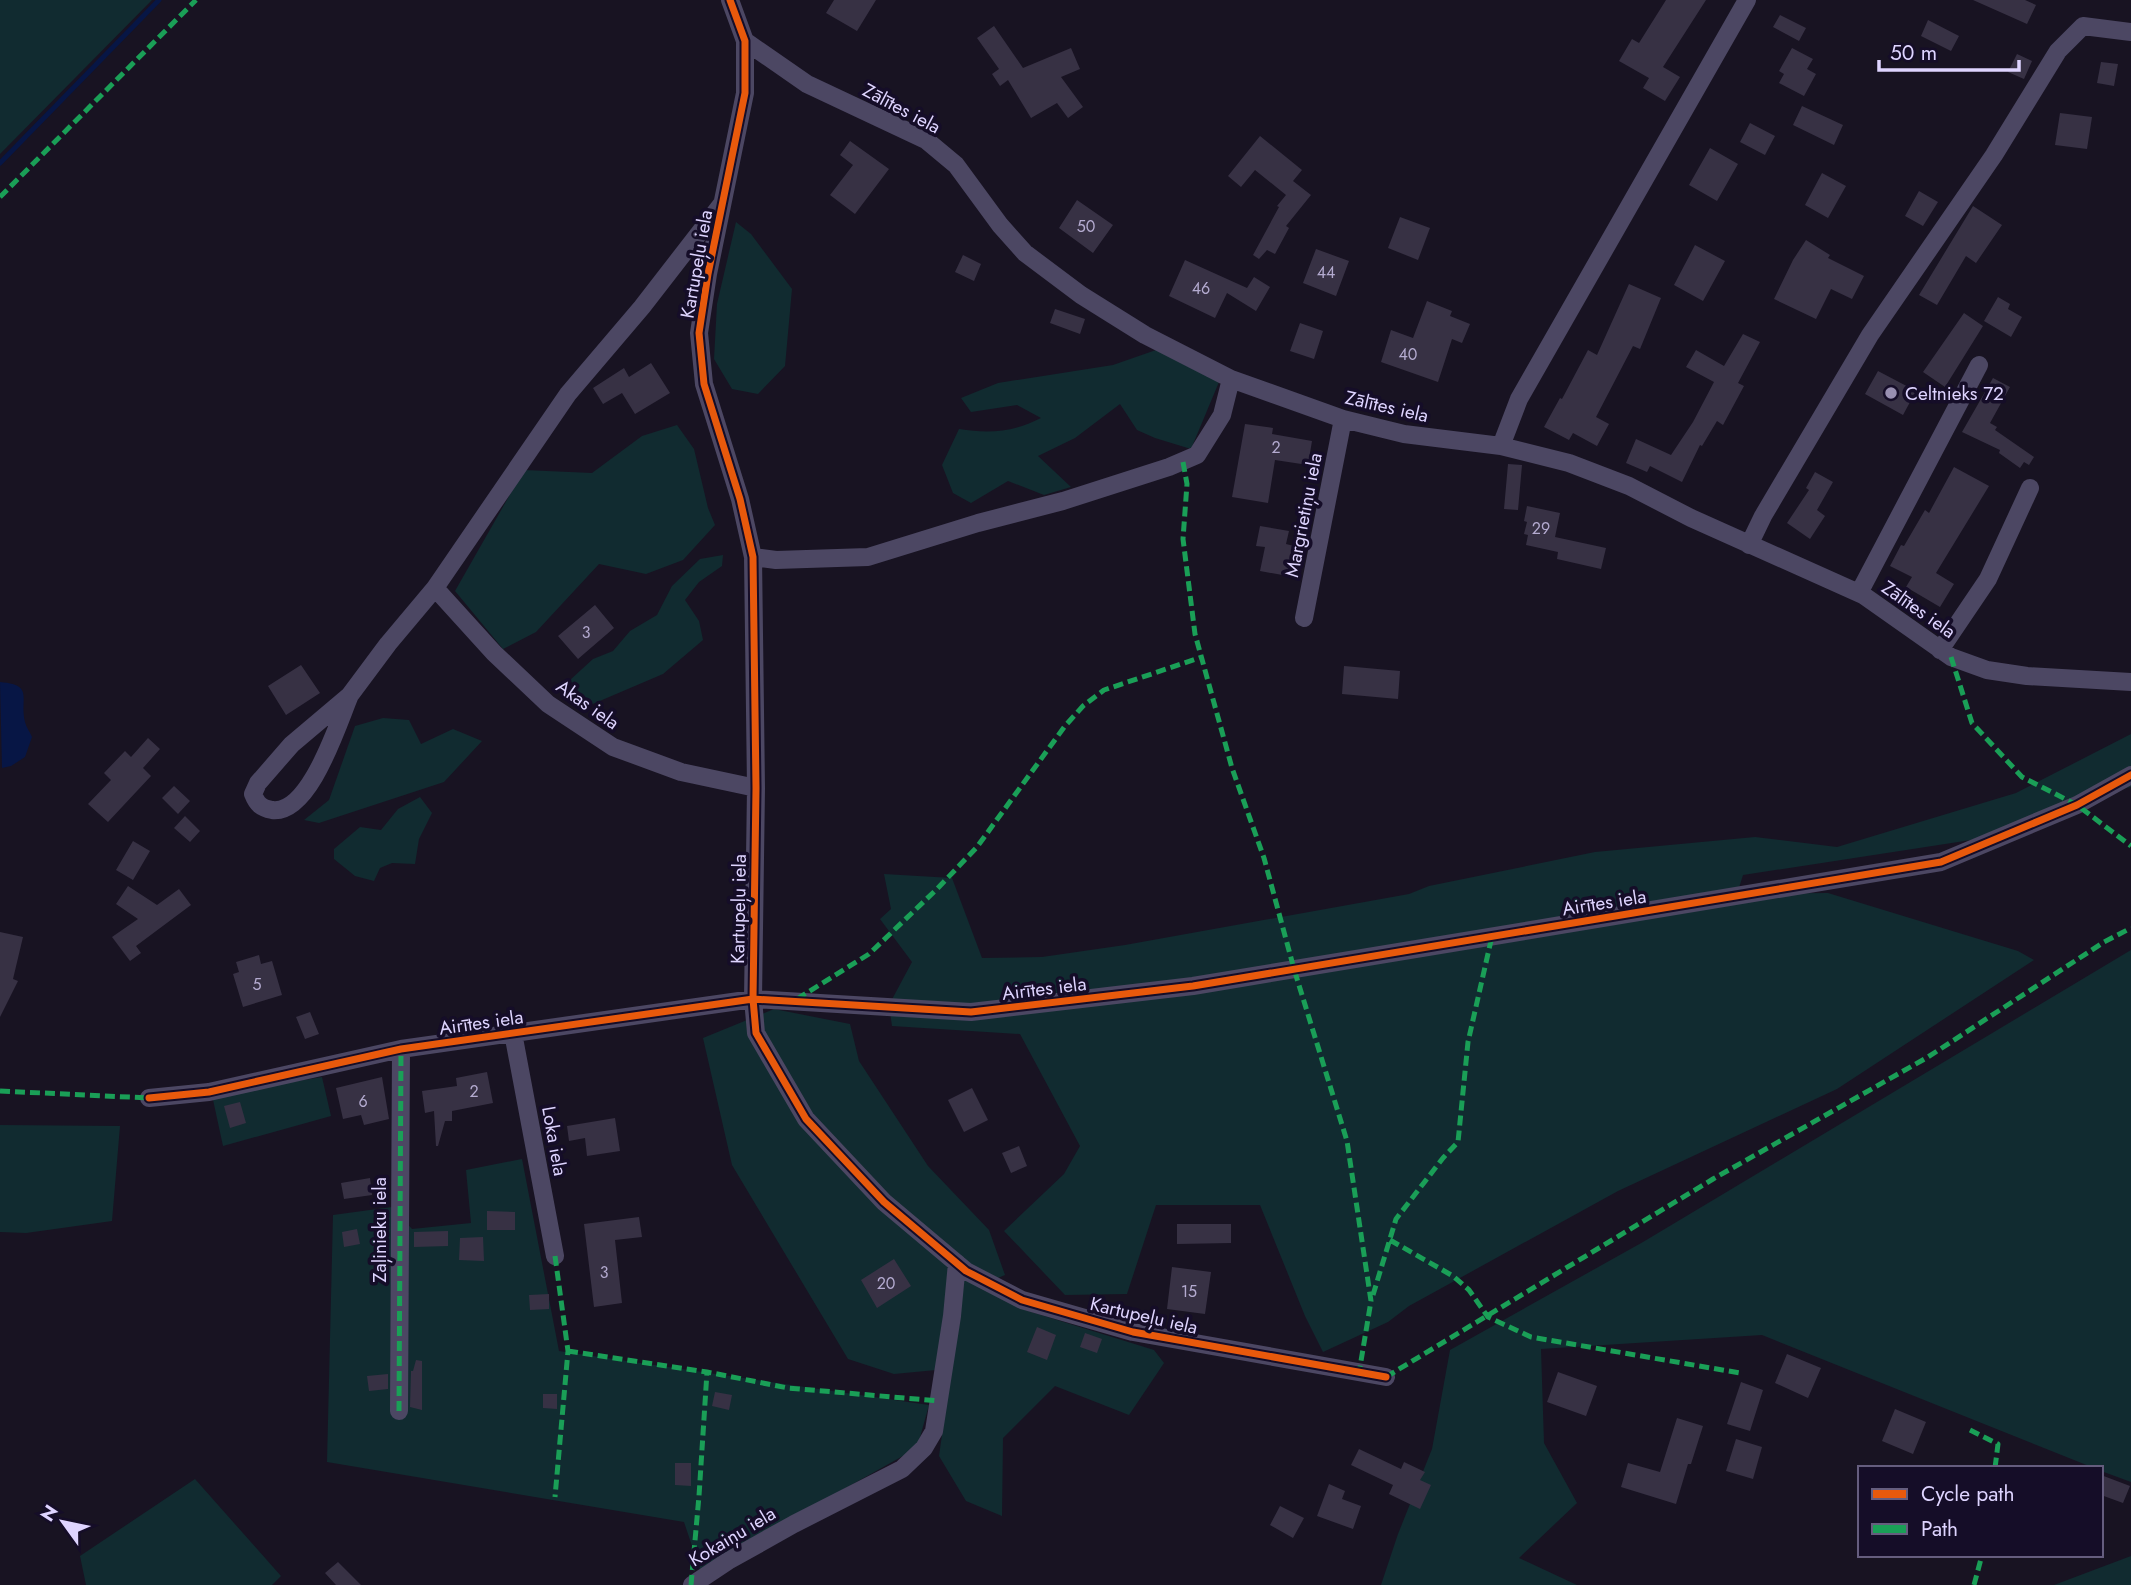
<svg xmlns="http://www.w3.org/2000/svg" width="2131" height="1585" font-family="Jost,sans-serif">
  <rect width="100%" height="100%" fill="#181322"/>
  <!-- green -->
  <path fill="#112b30" d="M 0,0 L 152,0 L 0,154 Z
    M 736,222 L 751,234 L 792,289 L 785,366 L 758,394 L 732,389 L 714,359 L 717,304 Z
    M 1156,350 L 1219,382 L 1191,449 L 1155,438 L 1137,430 L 1120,404 L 1075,438 L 1038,456 L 1071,487 L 1044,495 L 1008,481 L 971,503 L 953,493 L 942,465 L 959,429 C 990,434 1013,432 1041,418 L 1017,405 L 971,412 L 961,398 L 998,383 L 1113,365 Z
    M 677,425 L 694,449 L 708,508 L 715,525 L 683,560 L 646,574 L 599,564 L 536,632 L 503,649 L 455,591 L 524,470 L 592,473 L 642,436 Z
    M 723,555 L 722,566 L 699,582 L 685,600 L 699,621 L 703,640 L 663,674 L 588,706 L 570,680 L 593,659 L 613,651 L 630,631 L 657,615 L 672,586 L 700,559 Z
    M 383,718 L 409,720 L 421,744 L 453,729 L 482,741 L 444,782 L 319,823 L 304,820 L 329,800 L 355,726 Z
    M 2131,734 L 2131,787 L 2076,799 L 2037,820 L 1971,840 L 1743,875 L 1737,894 L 1828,893 L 2018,951 L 2034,960 L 1837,1089 L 1618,1191 L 1409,1306 L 1388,1322 L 1323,1352 L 1305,1316 L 1260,1205 L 1156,1205 L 1127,1294 L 1065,1295 L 1004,1231 L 1064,1174 L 1080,1146 L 1020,1034 L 892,1026 L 889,1005 L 912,962 L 880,919 L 891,909 L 884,874 L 952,878 L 982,958 L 1042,957 L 1125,945 L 1409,894 L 1429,886 L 1595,852 L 1755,837 L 1837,847 L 2016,793 Z
    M 420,797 L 432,813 L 419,839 L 415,864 L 392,863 L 380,868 L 374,881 L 355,876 L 334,859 L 334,849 L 360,827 L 381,830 L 398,809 Z
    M 2131,950 L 2131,1482 L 2101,1471 L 2101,1468 L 2094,1468 L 1762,1335 L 1541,1349 L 1544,1443 L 1577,1503 L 1519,1558 L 1577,1585 L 1381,1585 L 1398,1534 L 1432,1449 L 1450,1350 L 1643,1242 Z
    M 774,1009 L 850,1024 L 859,1061 L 928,1166 L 989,1230 L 1005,1275 L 979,1286 L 1025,1310 L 1154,1350 L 1164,1363 L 1129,1415 L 1055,1386 L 1003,1438 L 1002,1516 L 966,1501 L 939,1456 L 962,1293 L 936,1370 L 894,1374 L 848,1359 L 732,1165 L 703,1038 Z
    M 322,1077 L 331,1116 L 223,1146 L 212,1095 Z
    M 0,1125 L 120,1126 L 112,1221 L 26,1233 L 0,1232 Z
    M 522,1159 L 559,1351 L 929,1405 L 917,1448 L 700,1570 L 684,1522 L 327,1462 L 333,1215 L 392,1207 L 412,1229 L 471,1223 L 466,1170 Z
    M 195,1479 L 281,1576 L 272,1585 L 86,1585 L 80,1556 Z
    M 2131,1556 L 2131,1585 L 2054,1585 Z"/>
  <!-- water -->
  <path fill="#071645" d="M 0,682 C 35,685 19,698 25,722 C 26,727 30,732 32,737 L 25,757 L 11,766 L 2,768 Z"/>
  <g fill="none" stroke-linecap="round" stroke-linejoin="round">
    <!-- stream -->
    <path stroke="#071645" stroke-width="5" d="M 0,163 L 159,0"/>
  </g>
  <!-- building -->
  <path fill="#373144" d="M 834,0 L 876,0 L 857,31 L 826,13 Z
    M 1666,0 L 1706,0 L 1663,67 L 1680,77 L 1665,101 L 1643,88 L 1649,78 L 1619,61 L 1632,39 L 1639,43 Z
    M 1973,0 L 2025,0 L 2036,5 L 2027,24 Z
    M 1780,15 L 1806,28 L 1799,41 L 1773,27 Z
    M 1928,20 L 1959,36 L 1951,51 L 1921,36 Z
    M 994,26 L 1023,68 L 1071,48 L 1080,69 L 1061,77 L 1083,107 L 1068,118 L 1057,103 L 1031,118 L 1008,80 L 1000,86 L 992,74 L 999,69 L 977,38 Z
    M 1792,48 L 1813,59 L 1807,69 L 1816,74 L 1804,96 L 1779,83 L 1784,74 L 1779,71 Z
    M 2017,54 L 2032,61 L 2024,79 L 2008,72 Z
    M 2101,62 L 2118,64 L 2114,86 L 2097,83 Z
    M 1802,106 L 1843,125 L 1834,145 L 1793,125 Z
    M 2060,113 L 2092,117 L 2087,149 L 2055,145 Z
    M 1750,123 L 1775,136 L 1765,155 L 1740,142 Z
    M 1260,136 L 1302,170 L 1293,181 L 1311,195 L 1286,226 L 1289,228 L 1275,254 L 1267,250 L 1259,259 L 1253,255 L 1279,207 L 1277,206 L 1286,195 L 1255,170 L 1241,187 L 1228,176 Z
    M 850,141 L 889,169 L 855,214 L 830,195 L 853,165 L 840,155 Z
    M 1710,148 L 1738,164 L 1717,201 L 1689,185 Z
    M 1822,173 L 1846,186 L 1828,218 L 1805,205 Z
    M 1919,191 L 1938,202 L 1923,226 L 1905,216 Z
    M 1077,200 L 1113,225 L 1093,253 L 1059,228 Z
    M 1973,206 L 2002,225 L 1976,263 L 1966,256 L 1937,305 L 1919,295 Z
    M 1400,217 L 1430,228 L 1418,260 L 1388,248 Z
    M 1806,240 L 1830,255 L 1828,258 L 1864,276 L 1852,299 L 1831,289 L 1816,319 L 1774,299 L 1793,260 Z
    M 1695,245 L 1725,261 L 1703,301 L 1674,285 Z
    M 1316,249 L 1349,261 L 1336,296 L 1303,283 Z
    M 963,255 L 981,264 L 974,281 L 955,272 Z
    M 1185,260 L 1247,288 L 1254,277 L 1270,287 L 1256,311 L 1227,293 L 1215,318 L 1169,296 Z
    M 1629,284 L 1661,298 L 1640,349 L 1633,346 L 1596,417 L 1609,424 L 1597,446 L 1573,433 L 1569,440 L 1544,427 L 1560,398 L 1562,399 L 1588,350 L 1597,355 Z
    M 1998,297 L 2010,304 L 2008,309 L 2022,317 L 2011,337 L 1984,321 Z
    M 1427,301 L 1452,311 L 1450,316 L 1470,324 L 1462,343 L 1452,339 L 1438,382 L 1381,362 L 1391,330 L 1413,338 Z
    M 1055,309 L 1085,319 L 1080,334 L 1050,323 Z
    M 1964,313 L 1983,326 L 1945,387 L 1923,372 Z
    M 1300,323 L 1323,331 L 1314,359 L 1290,351 Z
    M 1743,334 L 1760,342 L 1738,383 L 1744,386 L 1723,425 L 1717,421 L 1702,446 L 1700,445 L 1682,482 L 1650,466 L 1647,472 L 1626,463 L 1636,439 L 1671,455 L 1693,422 L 1714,382 L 1686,367 L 1696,350 L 1724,366 Z
    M 651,363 L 670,393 L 635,414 L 622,393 L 603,404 L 593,388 L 624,368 L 629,377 Z
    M 1878,371 L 1916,391 L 1903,415 L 1865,394 Z
    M 1993,378 L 2010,387 L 1990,423 L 1997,427 L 1995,430 L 2034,457 L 2029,465 L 2024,462 L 2020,468 L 1999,453 L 2000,450 L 1962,432 Z
    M 1245,424 L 1273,428 L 1272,434 L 1312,441 L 1308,465 L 1275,460 L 1268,503 L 1232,497 Z
    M 1508,464 L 1522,465 L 1518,510 L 1504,509 Z
    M 1954,467 L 1989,486 L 1936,573 L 1954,584 L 1940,607 L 1906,587 L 1912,577 L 1890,566 L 1901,545 L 1904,546 L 1925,510 L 1929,513 Z
    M 1815,472 L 1833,482 L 1817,510 L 1825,516 L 1810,539 L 1787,523 L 1809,490 L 1806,488 Z
    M 1527,506 L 1560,513 L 1555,537 L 1606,548 L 1601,569 L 1557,559 L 1558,552 L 1526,545 L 1528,535 L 1524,534 L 1527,522 L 1524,521 Z
    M 1260,526 L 1289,531 L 1286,544 L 1294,546 L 1288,576 L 1260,571 L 1265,547 L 1256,546 Z
    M 595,605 L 614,628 L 578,659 L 558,636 Z
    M 301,665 L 320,693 L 286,715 L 268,686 Z
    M 1344,666 L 1400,671 L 1398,699 L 1342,694 Z
    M 148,738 L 160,749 L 143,768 L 151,776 L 108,822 L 88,804 L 111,780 L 104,773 L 125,751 L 131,757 Z
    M 174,786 L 190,801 L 178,814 L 162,798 Z
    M 185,816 L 200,831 L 190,842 L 174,828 Z
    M 133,841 L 150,851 L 133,880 L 116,870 Z
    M 128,886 L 157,905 L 179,889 L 191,905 L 136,946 L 141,953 L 130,961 L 112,937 L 138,919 L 116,904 Z
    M 0,932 L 23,937 L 13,979 L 18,981 L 0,1017 Z
    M 259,955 L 261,964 L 272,961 L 282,995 L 243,1007 L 233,974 L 239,972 L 236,962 Z
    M 310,1012 L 319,1034 L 305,1039 L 296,1017 Z
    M 487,1072 L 493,1103 L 452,1111 L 452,1121 L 445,1121 L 438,1146 L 436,1146 L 434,1111 L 425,1113 L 422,1091 L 457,1086 L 456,1078 Z
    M 382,1077 L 389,1119 L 364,1125 L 361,1115 L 343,1119 L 336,1088 Z
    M 972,1088 L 988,1120 L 964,1132 L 948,1100 Z
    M 240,1102 L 246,1123 L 230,1128 L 224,1106 Z
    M 615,1118 L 620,1151 L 587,1156 L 585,1138 L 569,1141 L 567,1126 Z
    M 1019,1146 L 1027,1166 L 1011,1173 L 1002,1153 Z
    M 370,1178 L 372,1195 L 344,1199 L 341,1183 Z
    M 487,1211 L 515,1212 L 515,1230 L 487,1230 Z
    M 639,1217 L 642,1237 L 615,1240 L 622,1303 L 594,1307 L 584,1224 Z
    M 1177,1224 L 1231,1224 L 1231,1243 L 1177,1244 Z
    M 357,1229 L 360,1244 L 344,1247 L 342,1232 Z
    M 448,1231 L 448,1246 L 414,1247 L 414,1232 Z
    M 483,1237 L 484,1261 L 459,1260 L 460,1238 Z
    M 894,1259 L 911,1286 L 877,1308 L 861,1280 Z
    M 1172,1267 L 1211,1272 L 1205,1314 L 1167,1309 Z
    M 549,1294 L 549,1309 L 530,1310 L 529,1295 Z
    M 1037,1327 L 1056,1335 L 1047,1360 L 1027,1352 Z
    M 1085,1333 L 1102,1339 L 1097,1353 L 1080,1347 Z
    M 1787,1354 L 1821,1368 L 1808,1398 L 1775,1383 Z
    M 416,1360 L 422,1361 L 422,1410 L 410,1407 L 411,1371 L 413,1371 Z
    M 1558,1372 L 1597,1386 L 1586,1416 L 1547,1402 Z
    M 388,1374 L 388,1389 L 369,1391 L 367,1376 Z
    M 1741,1382 L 1763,1390 L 1750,1431 L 1727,1424 Z
    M 715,1392 L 732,1395 L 729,1410 L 712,1406 Z
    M 543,1394 L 557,1394 L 557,1409 L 543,1408 Z
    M 1895,1409 L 1926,1422 L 1913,1454 L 1882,1441 Z
    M 1677,1418 L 1703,1426 L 1691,1464 L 1688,1464 L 1676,1504 L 1621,1487 L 1628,1463 L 1660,1472 Z
    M 1736,1439 L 1762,1447 L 1753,1479 L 1726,1471 Z
    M 1359,1449 L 1401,1469 L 1404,1462 L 1425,1472 L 1420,1480 L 1431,1485 L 1420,1509 L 1389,1494 L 1393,1485 L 1351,1465 Z
    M 675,1463 L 691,1463 L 691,1486 L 675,1485 Z
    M 2101,1475 L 2130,1486 L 2123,1503 L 2101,1495 Z
    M 1329,1484 L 1345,1491 L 1342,1499 L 1361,1506 L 1353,1529 L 1317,1516 Z
    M 1280,1506 L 1304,1518 L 1293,1538 L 1270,1525 Z
    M 338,1562 L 361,1585 L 336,1585 L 325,1573 Z"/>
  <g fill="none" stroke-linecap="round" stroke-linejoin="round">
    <!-- minor -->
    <path stroke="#4c4763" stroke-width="18" d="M 730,0 L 745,41 L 745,93 L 708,274 L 699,333 L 704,384 L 740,499 L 753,557 L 756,788 L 753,999 L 756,1033 L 806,1119 L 884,1202 L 966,1271 L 1022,1300 L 1133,1332 L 1386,1377
      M 745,41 L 807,84 L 926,140 L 956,165 L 1000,225 L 1025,253 L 1081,295 L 1145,335 L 1231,379 L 1343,419 L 1404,434 L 1501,446 L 1569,463 L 1629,486 L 1691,518 L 1863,595 L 1951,657 L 1987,670 L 2027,676 L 2131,682
      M 1501,446 L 1519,399 L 1747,0
      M 1749,545 L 1763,516 L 1870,335 L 1994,155 L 2058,51 L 2083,26 L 2131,32
      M 753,557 L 776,560 L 868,557 L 978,523 L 1063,501 L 1169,467 L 1197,455 L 1222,415 L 1231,379
      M 435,588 L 494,653 L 548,704 L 613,747 L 681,772 L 756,788
      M 1859,593 L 1979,365
      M 1304,618 L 1343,419
      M 1940,650 L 1988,579 L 2030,488
      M 350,695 C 338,723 310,815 272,810 C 261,808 257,804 253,794 L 258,783 L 292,744 L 350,695 L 388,644 L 435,588 L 568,394 L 642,307 L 721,205
      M 513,1033 L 555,1256
      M 149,1098 L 209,1092 L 401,1049 L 753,999 L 971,1012 L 1193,986 L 1941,862 L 2077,805 L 2131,775
      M 399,1411 L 401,1049
      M 692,1585 L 728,1561 L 794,1524 L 902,1469 L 924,1448 L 934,1431 L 952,1316 L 957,1263"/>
    <!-- quiet -->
    <path stroke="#1a9f57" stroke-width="5" stroke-dasharray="10 5" stroke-linecap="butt" d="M 0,197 L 196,0
      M 1183,462 L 1187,484 L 1183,539 L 1195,634 L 1232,768 L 1264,858 L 1294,969 L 1347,1141 L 1371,1301 L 1359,1373
      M 1951,657 L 1972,723 L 2022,777 L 2077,805 L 2131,846
      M 797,999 L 869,954 L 937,889 L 977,847 L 1065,726 L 1083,706 L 1104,690 L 1202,657
      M 0,1091 L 149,1098
      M 1390,1240 L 1453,1276 L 1469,1290 L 1488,1317 L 1531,1337 L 1740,1373
      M 555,1256 L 568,1351 L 555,1497
      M 1373,1295 L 1396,1219 L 1443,1158 L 1458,1142 L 1468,1042 L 1492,936
      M 568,1351 L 707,1372 L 788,1388 L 939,1401
      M 1386,1377 L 1713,1179 L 1928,1057 L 2104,942 L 2131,928
      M 399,1411 L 401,1049
      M 1970,1430 L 1998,1444 L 1995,1468
      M 691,1585 L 699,1496 L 707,1372
      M 1974,1585 L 1982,1555"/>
    <!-- cycleway casing -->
    <g stroke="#150d28" stroke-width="11">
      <path id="cycleway" d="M 730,0 L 745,41 L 745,93 L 708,274 L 699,333 L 704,384 L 740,499 L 753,557 L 756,788 L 753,999 L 756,1033 L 806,1119 L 884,1202 L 966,1271 L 1022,1300 L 1133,1332 L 1386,1377
        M 149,1098 L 209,1092 L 401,1049 L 753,999 L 971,1012 L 1193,986 L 1941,862 L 2077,805 L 2131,775"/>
    </g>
    <!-- cycleway -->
    <use href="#cycleway" stroke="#e8590c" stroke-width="7"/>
  </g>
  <!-- markers -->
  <circle fill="#9990b2" stroke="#150d28" stroke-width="2.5" cx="1891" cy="393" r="7"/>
  <g text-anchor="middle" stroke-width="7" stroke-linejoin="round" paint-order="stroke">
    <!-- number labels -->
    <g font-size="16" fill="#b4abd0">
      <text x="1086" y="232">50</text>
      <text x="1326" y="278">44</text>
      <text x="1201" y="294">46</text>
      <text x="1408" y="360">40</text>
      <text x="1276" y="453">2</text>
      <text x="1541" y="534">29</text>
      <text x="586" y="638">3</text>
      <text x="257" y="990">5</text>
      <text x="474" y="1097">2</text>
      <text x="363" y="1107">6</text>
      <text x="604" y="1278">3</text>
      <text x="886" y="1289">20</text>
      <text x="1189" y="1297">15</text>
    </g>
    <!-- street labels -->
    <g font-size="19" fill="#ded4ff" stroke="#150d28">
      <text transform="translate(902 108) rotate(28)" y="7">Zālītes iela</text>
      <text transform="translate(696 264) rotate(-80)" y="7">Kartupeļu iela</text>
      <text transform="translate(1387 406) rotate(13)" y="7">Zālītes iela</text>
      <text transform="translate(1303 515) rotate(-79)" y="7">Margrietiņu iela</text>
      <text transform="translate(1919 609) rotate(35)" y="7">Zālītes iela</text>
      <text transform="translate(588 704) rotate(35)" y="7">Akas iela</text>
      <text transform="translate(1604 902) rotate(-9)" y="7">Airītes iela</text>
      <text transform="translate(738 909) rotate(-89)" y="7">Kartupeļu iela</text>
      <text transform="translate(1044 988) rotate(-7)" y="7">Airītes iela</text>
      <text transform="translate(481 1022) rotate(-8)" y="7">Airītes iela</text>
      <text transform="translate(555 1141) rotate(80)" y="7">Loka iela</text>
      <text transform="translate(379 1230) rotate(-90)" y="7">Zaļinieku iela</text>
      <text transform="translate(1144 1315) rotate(13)" y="7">Kartupeļu iela</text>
      <text transform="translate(732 1536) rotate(-31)" y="7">Kokaiņu iela</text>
    </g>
    <!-- poi labels -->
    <g font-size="19" fill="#ded4ff" stroke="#150d28" text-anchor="start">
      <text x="1905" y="400">Celtnieks 72</text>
    </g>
  </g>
  <!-- legend -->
  <rect x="1858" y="1466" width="245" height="91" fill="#150d28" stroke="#655d7e" stroke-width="2"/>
  <rect x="1872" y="1489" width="35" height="10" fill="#e8590c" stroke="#655d7e" stroke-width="2"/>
  <text x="1921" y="1501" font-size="21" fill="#ded4ff">Cycle path</text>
  <rect x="1872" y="1524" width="35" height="10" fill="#1a9f57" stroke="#655d7e" stroke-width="2"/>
  <text x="1921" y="1536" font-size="21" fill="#ded4ff">Path</text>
  <!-- north arrow -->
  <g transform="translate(63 1522) rotate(303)" stroke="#150d28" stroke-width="5" paint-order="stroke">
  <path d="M0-5L12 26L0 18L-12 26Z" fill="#ded4ff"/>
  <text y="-10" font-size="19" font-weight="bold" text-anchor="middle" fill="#ded4ff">N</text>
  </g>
  <!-- scale -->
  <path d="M1879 60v10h140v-10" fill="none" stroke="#ded4ff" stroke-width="3.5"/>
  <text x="1890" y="60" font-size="21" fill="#ded4ff" stroke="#150d28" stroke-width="5" paint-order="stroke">50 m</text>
</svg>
